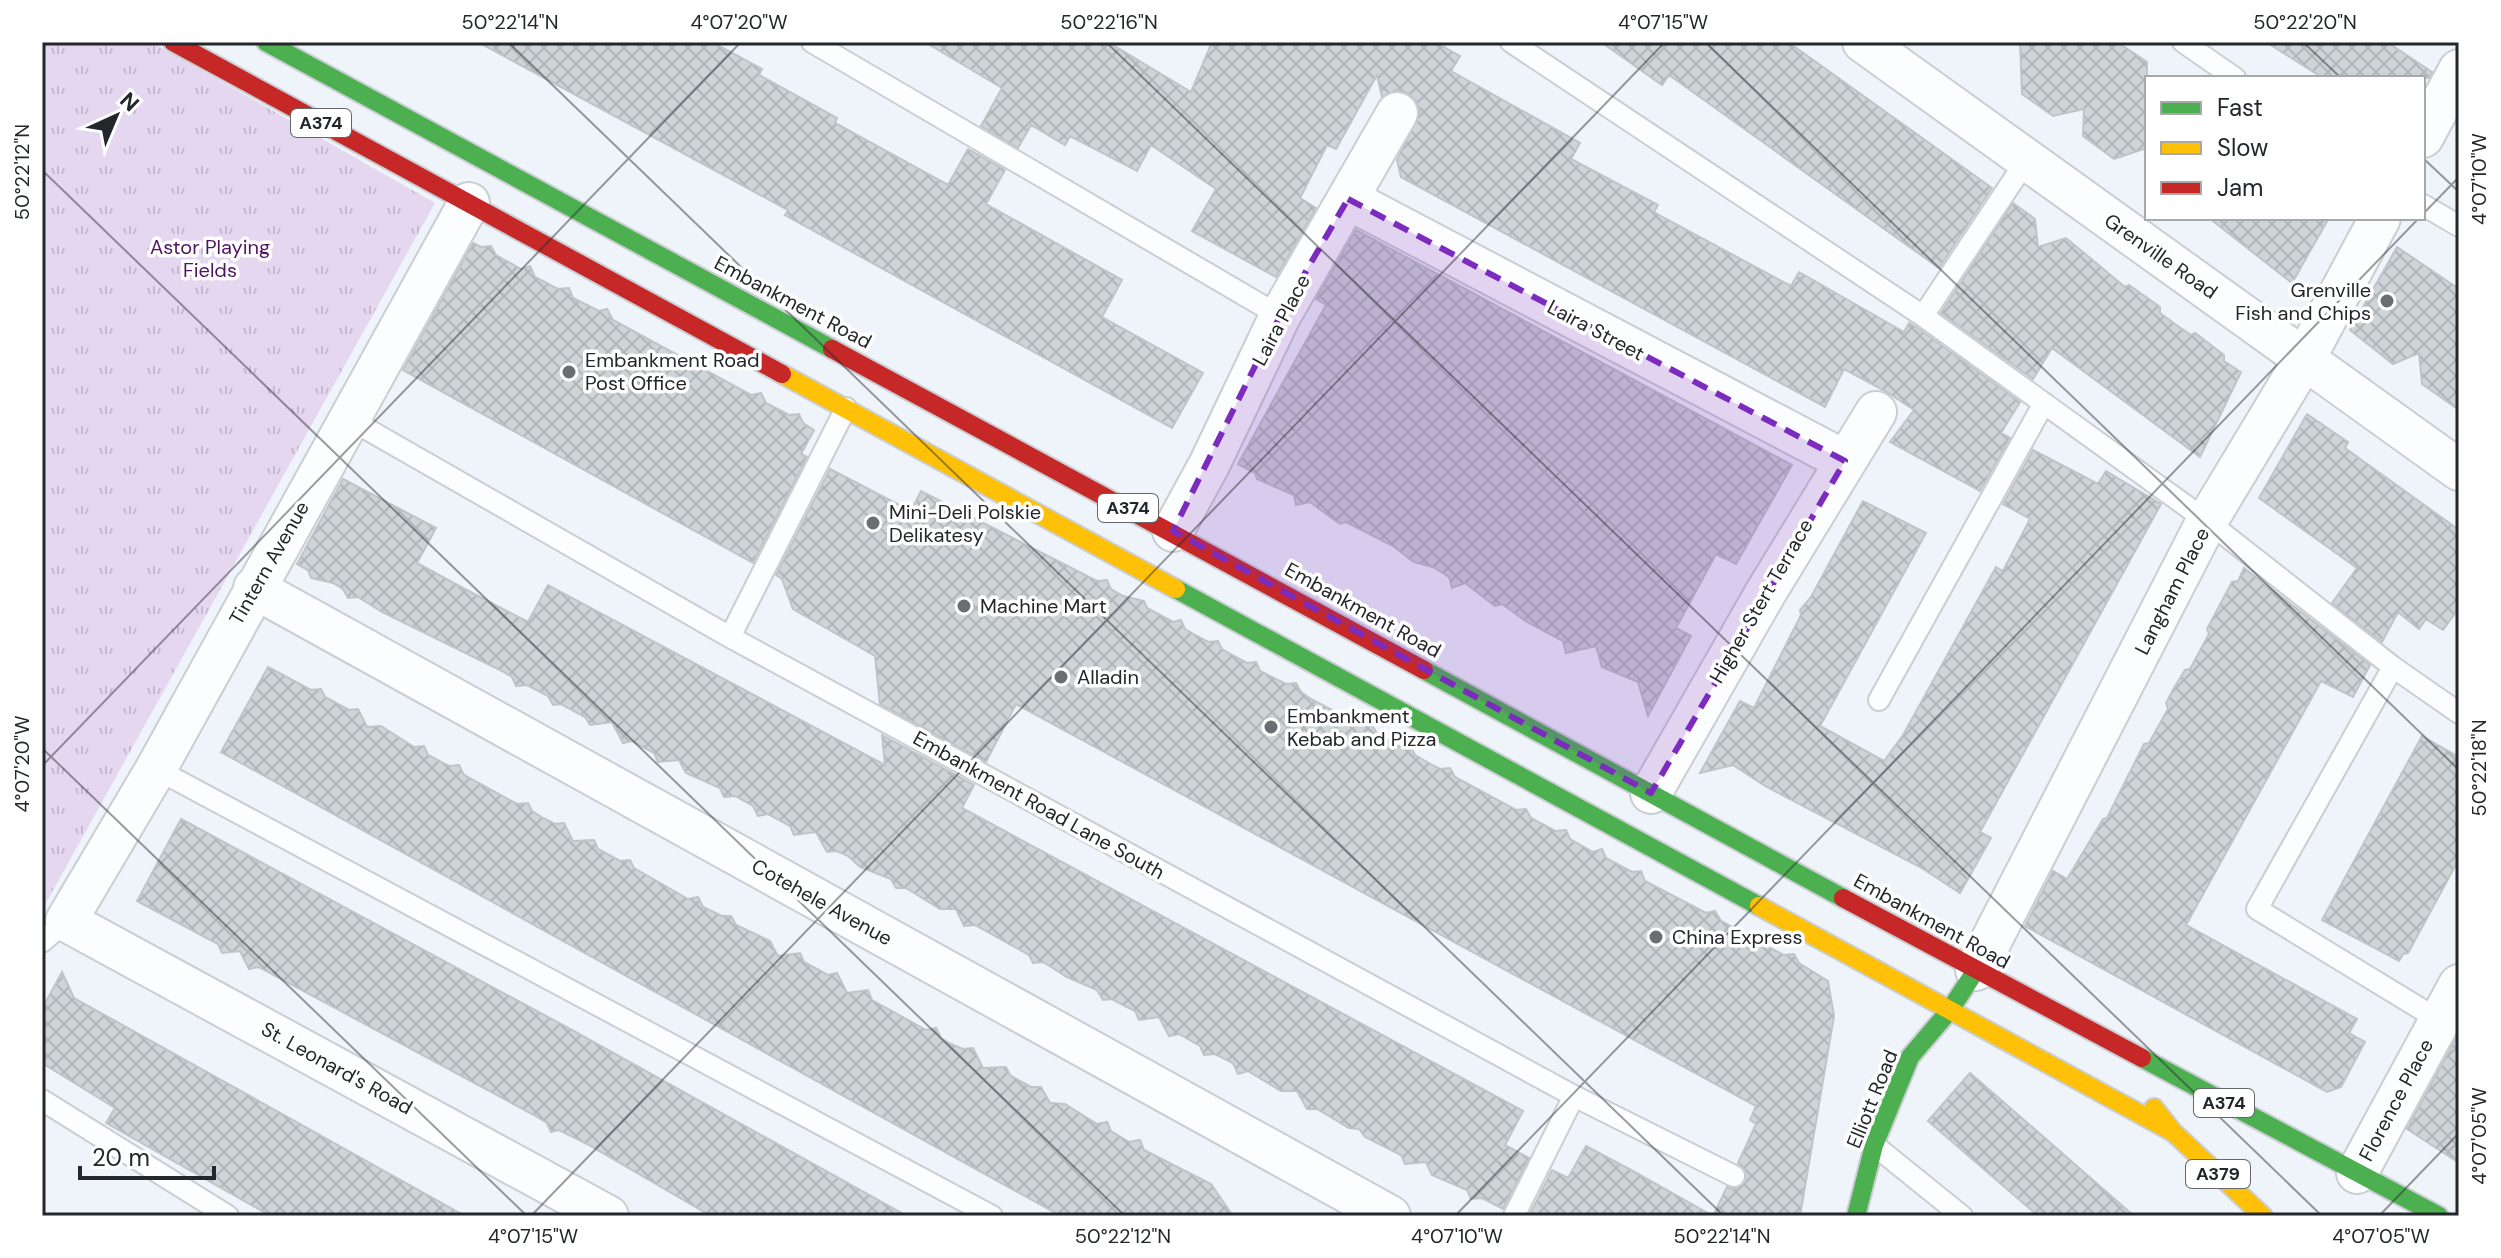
<svg xmlns="http://www.w3.org/2000/svg" width="2501" height="1258" font-family="'DM Sans',sans-serif">
  <defs>
    <pattern id="park-tufts" width="24" height="20" patternUnits="userSpaceOnUse" patternTransform="scale(2)"><rect width="24" height="20" fill="#e6d7f1"/><path d="M3 7l-1-3M5 7V3M7 7l1-3M15 17l-1-3M17 17v-4M19 17l1-3" fill="none" stroke="#c5b8cf"/></pattern>
    <pattern id="building-cross-hatch" width="8" height="8" patternUnits="userSpaceOnUse" patternTransform="scale(2)"><rect width="8" height="8" fill="#ced4d7"/><path d="M0 0l8 8M0 8l8-8" fill="none" stroke="#b1b6b9"/></pattern>
  </defs>
  <rect width="100%" height="100%" fill="#eef4fa"/>
  <!-- park -->
  <path fill="url(#park-tufts)" d="M 42,42 L 152,42 L 435,203 L 42,910 Z"/>
  <!-- building -->
  <path fill="url(#building-cross-hatch)" stroke="#bfc4c7" stroke-width="2" d="M 478,42 L 712,42 L 762,69 L 759,75 L 837,118 L 835,123 L 948,185 L 968,149 L 1005,170 L 986,204 L 1122,280 L 1102,317 L 1203,373 L 1172,428 L 785,215 L 788,210 Z
    M 925,42 L 1108,42 L 1191,92 L 1212,42 L 1435,42 L 1460,56 L 1451,71 L 1580,143 L 1571,159 L 1658,205 L 1654,212 L 1668,220 L 1791,286 L 1799,272 L 1904,332 L 1909,323 L 1916,327 L 2020,402 L 2001,433 L 2010,438 L 1980,491 L 1890,442 L 1914,410 L 1887,392 L 1844,369 L 1825,407 L 1401,177 L 1397,160 L 1420,112 L 1416,101 L 1408,93 L 1396,90 L 1382,97 L 1377,75 L 1336,149 L 1327,145 L 1300,198 L 1316,208 L 1276,277 L 1192,231 L 1216,189 L 1151,145 L 1137,171 L 1070,136 L 1065,145 L 1031,125 L 1018,148 L 981,126 L 1002,88 Z
    M 1601,42 L 1788,42 L 1992,188 L 1939,268 L 1669,75 L 1662,85 Z
    M 2020,42 L 2117,42 L 2147,62 L 2147,148 L 2114,159 L 2083,136 L 2084,109 L 2053,116 L 2022,94 Z
    M 2266,42 L 2387,42 L 2432,72 L 2429,78 L 2323,78 Z
    M 2013,203 L 2035,219 L 2038,247 L 2066,238 L 2125,287 L 2129,285 L 2160,307 L 2160,313 L 2175,324 L 2191,335 L 2195,333 L 2224,355 L 2224,361 L 2241,372 L 2200,457 L 2052,348 L 2033,379 L 1941,313 Z
    M 2209,218 L 2329,218 L 2292,283 Z
    M 1356,230 L 1792,465 L 1736,564 L 1716,554 L 1676,628 L 1691,636 L 1648,716 L 1638,682 L 1602,667 L 1596,646 L 1566,653 L 1563,641 L 1527,622 L 1502,604 L 1495,606 L 1465,583 L 1452,588 L 1449,577 L 1433,567 L 1414,562 L 1393,546 L 1346,522 L 1340,524 L 1310,502 L 1296,505 L 1294,495 L 1257,479 L 1255,473 L 1238,464 L 1326,305 L 1316,299 Z
    M 473,243 L 481,247 L 491,246 L 496,255 L 521,269 L 530,266 L 535,277 L 558,289 L 569,288 L 573,298 L 599,311 L 607,309 L 613,320 L 751,395 L 761,393 L 766,403 L 789,415 L 799,414 L 803,423 L 814,430 L 801,454 L 807,457 L 753,563 L 403,370 Z
    M 2397,247 L 2459,289 L 2459,410 L 2422,384 L 2419,353 L 2393,364 L 2350,330 Z
    M 2307,414 L 2348,442 L 2345,448 L 2459,530 L 2459,608 L 2443,630 L 2426,619 L 2419,629 L 2398,612 L 2382,642 L 2332,603 L 2357,568 L 2259,498 Z
    M 2033,450 L 2098,484 L 2106,471 L 2161,504 L 1980,832 L 1991,838 L 1960,893 L 1920,867 L 1765,786 L 1733,765 L 1700,773 L 1740,701 L 1754,708 L 1801,615 L 1800,610 L 1811,597 L 1863,501 L 1926,533 L 1820,726 L 1884,761 L 1903,735 L 1996,567 L 2003,571 L 2030,519 L 2003,504 Z
    M 830,469 L 911,511 L 921,491 L 1097,581 L 1107,580 L 1111,589 L 1123,596 L 1144,601 L 1147,608 L 1173,622 L 1181,620 L 1185,629 L 1197,636 L 1208,642 L 1218,641 L 1222,649 L 1234,656 L 1247,663 L 1256,662 L 1260,671 L 1286,684 L 1296,683 L 1301,692 L 1311,699 L 1362,726 L 1372,725 L 1378,735 L 1400,747 L 1411,747 L 1415,755 L 1429,763 L 1440,769 L 1450,768 L 1455,777 L 1516,810 L 1526,809 L 1531,818 L 1555,831 L 1566,830 L 1570,839 L 1593,852 L 1602,849 L 1606,858 L 1632,872 L 1641,871 L 1645,881 L 1706,913 L 1715,911 L 1721,921 L 1772,949 L 1784,955 L 1794,954 L 1799,963 L 1828,981 L 1834,1016 L 1800,1216 L 1713,1216 L 1727,1187 L 1736,1189 L 1746,1181 L 1745,1170 L 1738,1163 L 1756,1124 L 1750,1120 L 1756,1106 L 1016,704 L 986,762 L 880,704 L 875,656 L 793,609 L 782,579 L 776,575 Z
    M 343,479 L 436,528 L 417,563 L 461,587 L 528,622 L 548,585 L 885,765 L 882,735 L 974,785 L 962,808 L 1523,1111 L 1505,1145 L 1529,1158 L 1503,1209 L 1482,1198 L 1471,1199 L 1467,1190 L 1432,1175 L 1426,1162 L 1405,1164 L 1401,1155 L 1365,1137 L 1359,1129 L 1349,1128 L 1317,1109 L 1307,1109 L 1297,1091 L 1281,1091 L 1248,1071 L 1238,1074 L 1233,1063 L 1215,1054 L 1204,1055 L 1200,1046 L 1179,1034 L 1169,1036 L 1159,1017 L 1139,1020 L 1135,1011 L 1123,1005 L 1112,999 L 1103,1000 L 1097,990 L 1067,977 L 1043,962 L 1033,963 L 1029,955 L 975,925 L 964,926 L 956,909 L 940,909 L 906,888 L 896,888 L 891,879 L 860,867 L 848,856 L 837,851 L 827,852 L 816,832 L 794,835 L 790,826 L 768,814 L 758,816 L 753,806 L 735,796 L 724,797 L 720,788 L 686,773 L 679,760 L 658,762 L 654,753 L 632,741 L 623,743 L 612,722 L 590,725 L 585,717 L 561,704 L 553,705 L 548,696 L 527,685 L 516,686 L 512,677 L 502,671 L 382,612 L 358,597 L 348,598 L 343,589 L 333,583 L 311,578 L 308,570 L 297,564 Z
    M 2244,568 L 2370,665 L 2353,697 L 2321,681 L 2186,925 L 2357,1019 L 2349,1033 L 2365,1042 L 2341,1087 L 2327,1092 L 2025,926 L 2053,871 L 2067,879 L 2103,819 L 2107,818 L 2144,744 L 2149,743 L 2168,709 L 2166,703 L 2174,688 L 2185,670 L 2190,669 L 2209,634 L 2207,629 L 2232,582 L 2238,581 Z
    M 268,667 L 311,690 L 321,689 L 325,697 L 349,710 L 358,709 L 367,727 L 381,726 L 414,747 L 424,746 L 428,755 L 449,766 L 459,765 L 464,775 L 517,804 L 528,803 L 532,811 L 543,818 L 555,824 L 564,823 L 573,841 L 594,840 L 598,849 L 620,861 L 630,860 L 634,868 L 688,899 L 698,897 L 703,907 L 722,916 L 731,916 L 736,925 L 770,941 L 778,956 L 800,953 L 804,962 L 828,975 L 837,973 L 847,993 L 868,990 L 872,1000 L 926,1030 L 936,1028 L 941,1038 L 951,1044 L 963,1049 L 973,1048 L 983,1068 L 1006,1067 L 1010,1075 L 1020,1081 L 1031,1087 L 1041,1087 L 1050,1103 L 1065,1104 L 1097,1124 L 1107,1122 L 1111,1131 L 1129,1142 L 1140,1140 L 1144,1150 L 1211,1184 L 1233,1216 L 1061,1216 L 221,752 Z
    M 2422,736 L 2459,757 L 2459,859 L 2408,953 L 2403,954 L 2399,961 L 2322,920 Z
    M 181,819 L 572,1030 L 907,1216 L 711,1216 L 587,1144 L 559,1130 L 551,1132 L 547,1123 L 532,1114 L 404,1045 L 259,967 L 249,969 L 240,951 L 222,953 L 218,944 L 137,901 Z
    M 62,972 L 74,998 L 465,1216 L 271,1216 L 106,1123 L 115,1108 L 42,1063 L 42,1009 Z
    M 2459,1033 L 2459,1163 L 2407,1129 Z
    M 1970,1073 L 2031,1126 L 2134,1216 L 2038,1216 L 1928,1121 Z
    M 1586,1146 L 1631,1170 L 1713,1216 L 1529,1216 L 1552,1170 L 1568,1178 Z"/>
  <g fill="none" stroke-linecap="round" stroke-linejoin="round">
    <!-- lane casing -->
    <g stroke="#caced3" stroke-width="24">
      <path id="lane" d="M 812,42 L 1280,316
        M 1511,42 L 1923,316 L 2207,521 L 2393,667 L 2459,713
        M 2183,42 L 2235,78
        M 2423,205 L 2459,226
        M 1923,316 L 2026,161
        M 351,420 L 730,637 L 1574,1096 L 1734,1176
        M 730,637 L 846,408
        M 2393,667 L 2257,909 L 2439,1020
        M 1879,700 L 2044,403
        M 156,769 L 992,1216
        M 42,942 L 66,921
        M 42,1100 L 228,1216
        M 1874,1145 L 1962,1216
        M 1514,1216 L 1574,1096"/>
    </g>
    <!-- street casing -->
    <g stroke="#caced3" stroke-width="44">
      <path id="street" d="M 1863,42 L 2459,470
        M 2423,137 L 2459,70
        M 1348,199 L 1845,461
        M 469,203 L 156,769 L 66,921 L 608,1216
        M 1173,531 L 1210,463 L 1280,316 L 1397,113
        M 254,588 L 1390,1216
        M 1651,793 L 1766,592 L 1876,412
        M 1976,970 L 2207,521 L 2305,358 L 2380,218
        M 2357,1173 L 2459,985"/>
    </g>
    <!-- fast casing -->
    <g stroke="#caced3" stroke-width="22">
      <path id="fast" d="M 266,42 L 832,349
        M 1176,589 L 1759,906
        M 1424,670 L 1843,898
        M 2142,1058 L 2439,1216
        M 1856,1216 L 1874,1145 L 1910,1057 L 1950,1010 L 1976,970"/>
    </g>
    <!-- slow casing -->
    <g stroke="#caced3" stroke-width="22">
      <path id="slow" d="M 782,374 L 1176,589
        M 1759,906 L 2173,1132
        M 2154,1108 L 2173,1132 L 2263,1216"/>
    </g>
    <!-- jam casing -->
    <g stroke="#caced3" stroke-width="22">
      <path id="jam" d="M 173,42 L 782,374
        M 832,349 L 1424,670
        M 1843,898 L 2142,1058"/>
    </g>
    <!-- lane -->
    <use href="#lane" stroke="#fcfdfe" stroke-width="20"/>
    <!-- street -->
    <use href="#street" stroke="#fcfdfe" stroke-width="40"/>
    <!-- fast -->
    <use href="#fast" stroke="#4caf50" stroke-width="18"/>
    <!-- slow -->
    <use href="#slow" stroke="#ffc107" stroke-width="18"/>
    <!-- jam -->
    <use href="#jam" stroke="#c62828" stroke-width="18"/>
  </g>
  <!-- marked area -->
  <path fill="#7b2cbf" fill-opacity="0.2" stroke="#7b2cbf" stroke-width="6" stroke-dasharray="16 10" stroke-linejoin="round" d="M 1348,199 L 1845,461 L 1651,793 L 1173,531 L 1280,316 Z"/>
  <!-- ticks -->
  <path fill="none" stroke="#23262a" stroke-width="2" stroke-opacity="0.45" d="M 508,42 L 1724,1216M 1106,42 L 2322,1216M 1705,42 L 2459,770M 2303,42 L 2341,78M 2423,158 L 2459,192M 42,170 L 1125,1216M 2423,214 L 2459,177M 42,748 L 527,1216M 42,766 L 741,42M 531,1216 L 1665,42M 1455,1216 L 2419,218M 2379,1216 L 2459,1133"/>
  <!-- markers -->
  <g fill="#6a6e73" stroke="#fff" stroke-width="3">
    <circle cx="2387" cy="301" r="8"/>
    <circle cx="569" cy="372" r="8"/>
    <circle cx="873" cy="523" r="8"/>
    <circle cx="964" cy="606" r="8"/>
    <circle cx="1061" cy="677" r="8"/>
    <circle cx="1271" cy="727" r="8"/>
    <circle cx="1656" cy="937" r="8"/>
  </g>
  <g text-anchor="middle" stroke-width="7" stroke-linejoin="round" paint-order="stroke">
    <!-- shield labels -->
    <g fill="#fff" stroke="#65676a" stroke-width="2">
      <rect x="291" y="109" width="60" height="28" rx="6"/>
      <rect x="1098" y="494" width="60" height="28" rx="6"/>
      <rect x="2194" y="1089" width="60" height="28" rx="6"/>
      <rect x="2186" y="1160" width="64" height="28" rx="6"/>
    </g>
    <g font-size="18" font-weight="bold" fill="#23262a">
      <text x="321" y="129">A374</text>
      <text x="1128" y="514">A374</text>
      <text x="2224" y="1109">A374</text>
      <text x="2218" y="1180">A379</text>
    </g>
    <!-- park labels -->
    <g font-size="20" fill="#4f1460" stroke="#fff">
      <text x="210" y="254">Astor Playing<tspan x="210" dy="23">Fields</tspan></text>
    </g>
    <!-- street labels -->
    <g font-size="20" fill="#23262a" stroke="#fff">
      <text transform="translate(2161 256) rotate(35)" y="7">Grenville Road</text>
      <text transform="translate(793 302) rotate(28)" y="7">Embankment Road</text>
      <text transform="translate(1281 320) rotate(-62)" y="7">Laira Place</text>
      <text transform="translate(1596 330) rotate(28)" y="7">Laira Street</text>
      <text transform="translate(269 563) rotate(-60)" y="7">Tintern Avenue</text>
      <text transform="translate(2172 591) rotate(-63)" y="7">Langham Place</text>
      <text transform="translate(1761 601) rotate(-60)" y="7">Higher Stert Terrace</text>
      <text transform="translate(1363 610) rotate(29)" y="7">Embankment Road</text>
      <text transform="translate(1039 805) rotate(29)" y="7">Embankment Road Lane South</text>
      <text transform="translate(822 902) rotate(29)" y="7">Cotehele Avenue</text>
      <text transform="translate(1932 921) rotate(29)" y="7">Embankment Road</text>
      <text transform="translate(337 1068) rotate(29)" y="7">St. Leonard's Road</text>
      <text transform="translate(1872 1099) rotate(-68)" y="7">Elliott Road</text>
      <text transform="translate(2396 1100) rotate(-62)" y="7">Florence Place</text>
    </g>
    <!-- poi labels -->
    <g font-size="20" fill="#23262a" stroke="#fff" text-anchor="start">
      <text x="2371" y="297" text-anchor="end">Grenville<tspan x="2371" dy="23">Fish and Chips</tspan></text>
      <text x="585" y="367">Embankment Road<tspan x="585" dy="23">Post Office</tspan></text>
      <text x="889" y="519">Mini-Deli Polskie<tspan x="889" dy="23">Delikatesy</tspan></text>
      <text x="980" y="613">Machine Mart</text>
      <text x="1077" y="684">Alladin</text>
      <text x="1287" y="723">Embankment<tspan x="1287" dy="23">Kebab and Pizza</tspan></text>
      <text x="1672" y="944">China Express</text>
    </g>
  </g>
  <!-- border -->
  <rect width="2501" height="1258" fill="none" stroke="#ffffff" stroke-width="88"/>
  <!-- legend -->
  <rect x="2145" y="76" width="280" height="144" fill="#ffffff" stroke="#a7a8aa" stroke-width="2"/>
  <rect x="2161" y="102" width="40" height="12" fill="#4caf50" stroke="#a7a8aa" stroke-width="2"/>
  <text x="2217" y="116" font-size="24" fill="#23262a">Fast</text>
  <rect x="2161" y="142" width="40" height="12" fill="#ffc107" stroke="#a7a8aa" stroke-width="2"/>
  <text x="2217" y="156" font-size="24" fill="#23262a">Slow</text>
  <rect x="2161" y="182" width="40" height="12" fill="#c62828" stroke="#a7a8aa" stroke-width="2"/>
  <text x="2217" y="196" font-size="24" fill="#23262a">Jam</text>
  <!-- north arrow -->
  <g transform="translate(116 116) rotate(44)" stroke="#ffffff" stroke-width="6" paint-order="stroke">
  <path d="M0-6L14 30L0 20L-14 30Z" fill="#23262a"/>
  <text y="-12" font-size="22" font-weight="bold" text-anchor="middle" fill="#23262a">N</text>
  </g>
  <!-- scale -->
  <path d="M80 1166v12h134v-12" fill="none" stroke="#23262a" stroke-width="4"/>
  <text x="92" y="1166" font-size="24" fill="#23262a" stroke="#ffffff" stroke-width="6" paint-order="stroke">20 m</text>
  <rect x="44" y="44" width="2413" height="1170" fill="none" stroke="#23262a" stroke-width="3"/>
  <g font-size="20" text-anchor="middle" fill="#23262a">
    <text x="510" y="29">50°22'14"N</text>
    <text x="739" y="29">4°07'20"W</text>
    <text x="1109" y="29">50°22'16"N</text>
    <text x="1663" y="29">4°07'15"W</text>
    <text x="2305" y="29">50°22'20"N</text>
    <text transform="translate(22 172) rotate(-90)" y="7">50°22'12"N</text>
    <text transform="translate(2479 179) rotate(-90)" y="7">4°07'10"W</text>
    <text transform="translate(22 764) rotate(-90)" y="7">4°07'20"W</text>
    <text transform="translate(2479 768) rotate(-90)" y="7">50°22'18"N</text>
    <text transform="translate(2479 1136) rotate(-90)" y="7">4°07'05"W</text>
    <text x="533" y="1243">4°07'15"W</text>
    <text x="1123" y="1243">50°22'12"N</text>
    <text x="1457" y="1243">4°07'10"W</text>
    <text x="1722" y="1243">50°22'14"N</text>
    <text x="2381" y="1243">4°07'05"W</text>
  </g>
</svg>
